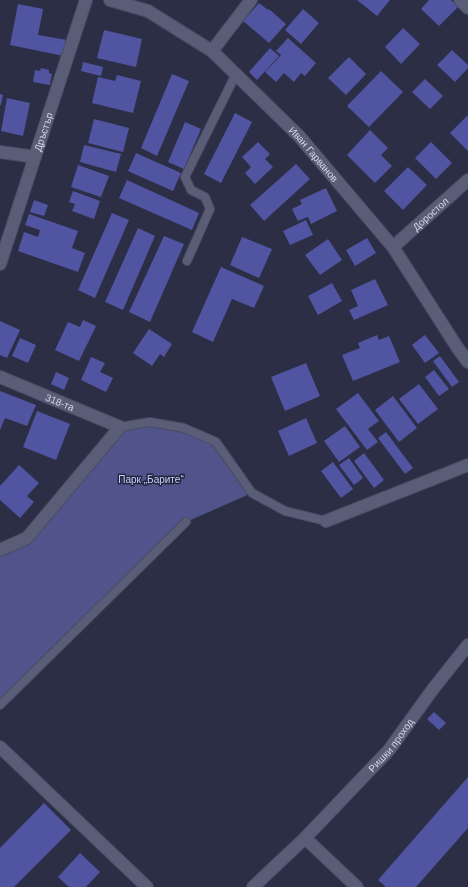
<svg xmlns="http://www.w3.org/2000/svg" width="468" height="887" font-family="Helvetica,sans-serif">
  <rect width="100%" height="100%" fill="#2c2e46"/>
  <!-- green -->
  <path fill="#50548b" d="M 150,422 L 216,442 L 252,493 L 186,522 L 0,705 L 0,550 L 27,538 L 120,427 Z"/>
  <!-- building -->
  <path fill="#5154a0" d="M 357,0 L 390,0 L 377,16 Z
    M 429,0 L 451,0 L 458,7 L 439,26 L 421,9 Z
    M 259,3 L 268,10 L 269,9 L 286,24 L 269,43 L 243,21 Z
    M 18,4 L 43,9 L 38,35 L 67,40 L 64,56 L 10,45 Z
    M 303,9 L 319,23 L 301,44 L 285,30 Z
    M 403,28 L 420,44 L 401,64 L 385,47 Z
    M 104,30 L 142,39 L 136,67 L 97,58 Z
    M 288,38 L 316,63 L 305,76 L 301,73 L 294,82 L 284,73 L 276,82 L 265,72 L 281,55 L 276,51 Z
    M 270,48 L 279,56 L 257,80 L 249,72 Z
    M 452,50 L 468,65 L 468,68 L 455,82 L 437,65 Z
    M 349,57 L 366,74 L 346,95 L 328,78 Z
    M 83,62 L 103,67 L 101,76 L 81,71 Z
    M 41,68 L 49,70 L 49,73 L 52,74 L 50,85 L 33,82 L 35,70 L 40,71 Z
    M 381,71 L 403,92 L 369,127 L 347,106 Z
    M 172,74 L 189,81 L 157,156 L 141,148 Z
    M 117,75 L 141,81 L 133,113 L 92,103 L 98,77 L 115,81 Z
    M 425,79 L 443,96 L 430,109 L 412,92 Z
    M 0,94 L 3,95 L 1,105 L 0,105 Z
    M 7,98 L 30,103 L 23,136 L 1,131 Z
    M 235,113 L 252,122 L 221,183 L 204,174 Z
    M 468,115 L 468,151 L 450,133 Z
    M 94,119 L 129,128 L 123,152 L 88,143 Z
    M 185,122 L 201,129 L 184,169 L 168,162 Z
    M 370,130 L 388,148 L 381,155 L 392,166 L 375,183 L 347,155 Z
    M 258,142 L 270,154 L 265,159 L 273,167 L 255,184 L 245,173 L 251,167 L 242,157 Z
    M 431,142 L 452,163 L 436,179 L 415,158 Z
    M 84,145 L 121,154 L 116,172 L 80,162 Z
    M 136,153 L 181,173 L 173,191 L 128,171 Z
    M 296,164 L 310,179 L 264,221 L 250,205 Z
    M 78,165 L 109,176 L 101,197 L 71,187 Z
    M 408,167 L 427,185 L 403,210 L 384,191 Z
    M 127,180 L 199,213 L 192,230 L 119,198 Z
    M 326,188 L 337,211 L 311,224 L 308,217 L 298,221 L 292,209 L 302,204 L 300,200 Z
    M 73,191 L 100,201 L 94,219 L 72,211 L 75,204 L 69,202 Z
    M 34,200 L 48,205 L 44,216 L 30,212 Z
    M 112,213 L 129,220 L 95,298 L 78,290 Z
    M 29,214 L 78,231 L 72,248 L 85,253 L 78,272 L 18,251 L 24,232 L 38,237 L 40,230 L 25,225 Z
    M 306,220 L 313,235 L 290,245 L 283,231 Z
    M 138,228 L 155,236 L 123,310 L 105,302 Z
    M 164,236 L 184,244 L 150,322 L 129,312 Z
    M 242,237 L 272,249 L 259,278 L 230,265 Z
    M 367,238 L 376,253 L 355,266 L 346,250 Z
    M 328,239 L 342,260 L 320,275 L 305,255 Z
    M 221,267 L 264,286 L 254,308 L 232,299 L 213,342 L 192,332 Z
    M 375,279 L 388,305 L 354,320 L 349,310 L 358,306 L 351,290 Z
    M 332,283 L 342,301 L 318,315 L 308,296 Z
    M 83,320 L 96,326 L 79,361 L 55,350 L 68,322 L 80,327 Z
    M 0,321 L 20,330 L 7,358 L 0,355 Z
    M 149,329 L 172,344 L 164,357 L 160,354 L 152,366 L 133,353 Z
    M 377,335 L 379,340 L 389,336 L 400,362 L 353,381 L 342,355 L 360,348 L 358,343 Z
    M 425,335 L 439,353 L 425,363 L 412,345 Z
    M 20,338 L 36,345 L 28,363 L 12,356 Z
    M 440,356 L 459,382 L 452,387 L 433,361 Z
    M 91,357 L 105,363 L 100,372 L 113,378 L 106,392 L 81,380 Z
    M 306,363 L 320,396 L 285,411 L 271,377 Z
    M 434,370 L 449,389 L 439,396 L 425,377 Z
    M 56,372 L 69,378 L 64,390 L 51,384 Z
    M 419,384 L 438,409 L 418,424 L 399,399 Z
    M 0,391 L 36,405 L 27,426 L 5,418 L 0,430 Z
    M 358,393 L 379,421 L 368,429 L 378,442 L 367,450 L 336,409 Z
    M 393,396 L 417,428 L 399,442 L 375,410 Z
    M 37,411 L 70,424 L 56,460 L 23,447 Z
    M 306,418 L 317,443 L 289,456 L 278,431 Z
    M 345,426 L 360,447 L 339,462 L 324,441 Z
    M 386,432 L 413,468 L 405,474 L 378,438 Z
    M 364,453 L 384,480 L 374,488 L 354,461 Z
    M 349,458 L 363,478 L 354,485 L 339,465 Z
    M 333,462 L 353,489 L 341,498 L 321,471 Z
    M 19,465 L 39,483 L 27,496 L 34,502 L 20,518 L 0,500 L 0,486 Z
    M 434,712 L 446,723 L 439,730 L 427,719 Z
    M 468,777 L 468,828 L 416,887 L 386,887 L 378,880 Z
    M 44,803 L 71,830 L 14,887 L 0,887 L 0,848 Z
    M 80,853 L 100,872 L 86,887 L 69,887 L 58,877 Z"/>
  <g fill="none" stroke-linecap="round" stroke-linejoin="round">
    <!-- service casing -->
    <g stroke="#4a4b60" stroke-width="10">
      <path id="service" d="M 187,261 L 210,209 L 205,197 L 191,190 L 185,177 L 236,74
        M 120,427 L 150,422 L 184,428 L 216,442 L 252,493 L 285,511 L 326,521
        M 0,705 L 186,522"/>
    </g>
    <!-- minor casing -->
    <g stroke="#4a4b60" stroke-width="14">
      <g id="minor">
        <path id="s1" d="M 110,0 L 148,11 L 212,51 L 299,136 L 393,247 L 457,347 L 468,362"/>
        <path d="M 460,0 L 468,8"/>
        <path d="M 212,51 L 251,0"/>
        <path d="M 0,152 L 35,157"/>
        <path id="s2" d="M 393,247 L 468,180"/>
        <path id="s3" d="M 0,264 L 86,0"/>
        <path id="s4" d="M 0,377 L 120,427 L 27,538 L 0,550"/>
        <path d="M 326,521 L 468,465"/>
        <path d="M 0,747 L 147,887"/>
        <path d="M 305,838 L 357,887"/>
        <path id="s5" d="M 253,887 L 305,838 L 389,750 L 433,689 L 468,645"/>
      </g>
    </g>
    <!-- service -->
    <use href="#service" stroke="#5a5d78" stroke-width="8"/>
    <!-- minor -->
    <use href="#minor" stroke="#5a5d78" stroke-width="12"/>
  </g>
  <g text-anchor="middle" stroke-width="3" stroke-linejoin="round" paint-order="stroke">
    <!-- street labels -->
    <g font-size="10" fill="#d2d5e4" stroke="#22253c">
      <text dy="4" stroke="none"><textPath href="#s3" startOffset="139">Дръстър</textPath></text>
      <text dy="4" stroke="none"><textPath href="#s1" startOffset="260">Иван Гарванов</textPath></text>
      <text dy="4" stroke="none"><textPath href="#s2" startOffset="50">Доростол</textPath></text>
      <text dy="4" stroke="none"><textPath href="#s4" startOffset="65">318-та</textPath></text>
      <text dy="4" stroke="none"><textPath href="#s5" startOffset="198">Ришки проход</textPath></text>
    </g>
    <!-- park labels -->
    <g font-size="10" fill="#ccd1fd" stroke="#22253c">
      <text x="151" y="483">Парк „Барите“</text>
    </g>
  </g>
</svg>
